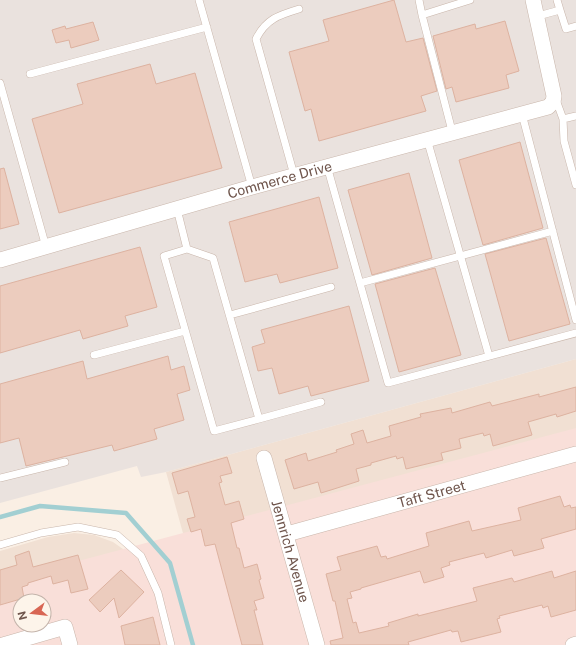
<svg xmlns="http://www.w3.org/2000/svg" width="576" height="645" font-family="'Public Sans',sans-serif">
  <rect width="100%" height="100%" fill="#faefe4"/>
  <!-- residential -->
  <path fill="#f1e0d3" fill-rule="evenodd" d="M 576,359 L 576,645 L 214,645 L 166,472 Z
    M 74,533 L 94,535 L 113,542 L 130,554 L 166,645 L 0,645 L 0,551 L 48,537 ZM 20,601 L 44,601 L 44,625 L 20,625 Z"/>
  <!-- commercial -->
  <path fill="#f9dfd9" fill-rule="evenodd" d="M 576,428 L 576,645 L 0,645 L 0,582 ZM 20,601 L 44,601 L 44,625 L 20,625 Z"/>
  <!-- industrial -->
  <path fill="#eae2de" d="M 0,0 L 576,0 L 576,359 L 166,472 L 141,477 L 137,466 L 0,503 Z"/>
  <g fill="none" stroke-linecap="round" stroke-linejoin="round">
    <!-- stream -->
    <path stroke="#a2cfd2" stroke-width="4.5" d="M 0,517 L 40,506 L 126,513 L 170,563 L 193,645"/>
  </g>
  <!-- building -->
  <path fill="#ecccbe" stroke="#ddb2a0" d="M 394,0 L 406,42 L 423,38 L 437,91 L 421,96 L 426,111 L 319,141 L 311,109 L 305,111 L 289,52 L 329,41 L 323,20 Z
    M 505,21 L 519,71 L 506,75 L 509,88 L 456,102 L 452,87 L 446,89 L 433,36 L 475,24 L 476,29 Z
    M 93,22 L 99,40 L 71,48 L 69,40 L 56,43 L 52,30 L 65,26 L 66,29 Z
    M 150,64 L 156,84 L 195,73 L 222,168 L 59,213 L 32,119 L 83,104 L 77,84 Z
    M 520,142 L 543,228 L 483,245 L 459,160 Z
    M 4,168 L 19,224 L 0,229 L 0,169 Z
    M 409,173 L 432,258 L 372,275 L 348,190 Z
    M 319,197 L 338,268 L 280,283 L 277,274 L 245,282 L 229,222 Z
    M 546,238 L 570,324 L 509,341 L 485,254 Z
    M 140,247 L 157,307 L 125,316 L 128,326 L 83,339 L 80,330 L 0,353 L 0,286 Z
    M 435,268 L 461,355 L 399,372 L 375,284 Z
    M 349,306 L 369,381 L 311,396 L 308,386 L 279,394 L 272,368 L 258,371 L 252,347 L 265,343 L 261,330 Z
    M 168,356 L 171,370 L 184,366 L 190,390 L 177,394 L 184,420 L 154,429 L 157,439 L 114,451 L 112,445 L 26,466 L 19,438 L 0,443 L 0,384 L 83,361 L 87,379 Z
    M 576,387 L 576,411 L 557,417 L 556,414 L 528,422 L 532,435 L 493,446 L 490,434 L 484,436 L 483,433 L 459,439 L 461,448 L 441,453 L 443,460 L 406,469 L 403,457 L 397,459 L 396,456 L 371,463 L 371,465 L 356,469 L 359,481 L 334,489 L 321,493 L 318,482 L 294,489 L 285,460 L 306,453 L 308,461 L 337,452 L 336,450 L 354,444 L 351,434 L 363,430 L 367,443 L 391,436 L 389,426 L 421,417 L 420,414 L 451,408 L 452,413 L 490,402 L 492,406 L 539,394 L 539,397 Z
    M 227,457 L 232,473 L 220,476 L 222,482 L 219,483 L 225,505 L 239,501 L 244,519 L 231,523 L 237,548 L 239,548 L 244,568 L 257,564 L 261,579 L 259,580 L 264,598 L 254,601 L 257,610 L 254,610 L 263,645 L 242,645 L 215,544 L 205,546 L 201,529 L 191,532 L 187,519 L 195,517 L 188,491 L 178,494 L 172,473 Z
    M 560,496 L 564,507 L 570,505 L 571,508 L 576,507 L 576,529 L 541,539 L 544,548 L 514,556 L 512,550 L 486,558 L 484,553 L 449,562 L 450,565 L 441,568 L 444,577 L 424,583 L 420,571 L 361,588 L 361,589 L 350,592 L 352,598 L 347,599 L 353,623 L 356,622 L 359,633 L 389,626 L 388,623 L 418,614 L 418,616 L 477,601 L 473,588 L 512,578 L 514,582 L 552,571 L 554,578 L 576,571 L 576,610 L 551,617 L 548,606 L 543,608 L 542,605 L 499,616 L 500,618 L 497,619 L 501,632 L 461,642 L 458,631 L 452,632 L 451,630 L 408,642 L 409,645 L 331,645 L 330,641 L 343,638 L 335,601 L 333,601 L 326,574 L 341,570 L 337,557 L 377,546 L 381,557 L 386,556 L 387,559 L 429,546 L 426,533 L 469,521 L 472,531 L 521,520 L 518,508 Z
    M 29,551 L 33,567 L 78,555 L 88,589 L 71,593 L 68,580 L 53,584 L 51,576 L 28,583 L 28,585 L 22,587 L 24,598 L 0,605 L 0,570 L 17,565 L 15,556 Z
    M 121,570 L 144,592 L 119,618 L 114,598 L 100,612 L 89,600 Z
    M 153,617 L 160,645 L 125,645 L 121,626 Z"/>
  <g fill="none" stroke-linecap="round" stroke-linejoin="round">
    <!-- lane casing -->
    <g stroke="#c9b6ab" stroke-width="8">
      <path id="lane" d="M 199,0 L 252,187
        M 419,0 L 422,15 L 470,0
        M 557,0 L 560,10
        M 422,15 L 452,131
        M 538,16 L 560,10 L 566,29 L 576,26
        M 30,74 L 207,27
        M 0,83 L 46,247
        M 556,100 L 563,119 L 564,141 L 576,185
        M 522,114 L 576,320
        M 563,119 L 576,116
        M 427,139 L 489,356
        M 327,166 L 388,383 L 576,333
        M 294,175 L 256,39 C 266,19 279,15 299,9
        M 177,209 L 187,249 L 213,258 L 259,419 L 214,431 L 164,256 L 187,249
        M 360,283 L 553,231
        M 230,315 L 331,287
        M 94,355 L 185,331
        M 259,419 L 321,402
        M 0,478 L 65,462
        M 0,545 L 41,533 L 78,527 L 117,535 L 141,556 L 158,593 L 171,645"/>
    </g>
    <!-- street casing -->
    <g stroke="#c9b6ab" stroke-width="16">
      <g id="street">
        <path id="s1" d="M 0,260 L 252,187 L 548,107 L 553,102 L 554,96 L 533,0"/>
        <path id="s2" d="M 264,458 L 317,645"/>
        <path id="s3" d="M 287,534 L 576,454"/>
        <path d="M 3,645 L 65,627 L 70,645"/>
        <path d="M 573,645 L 576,644"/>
      </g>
    </g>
    <!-- lane -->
    <use href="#lane" stroke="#fff" stroke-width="7"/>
    <!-- street -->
    <use href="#street" stroke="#fff" stroke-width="15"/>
  </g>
  <g text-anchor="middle" stroke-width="4" stroke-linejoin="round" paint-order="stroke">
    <!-- street labels -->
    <g font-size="14" fill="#6f554c" stroke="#fdf4ea">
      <text dy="5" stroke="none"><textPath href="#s1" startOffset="291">Commerce Drive</textPath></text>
      <text dy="5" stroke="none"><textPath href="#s3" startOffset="150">Taft Street</textPath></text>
      <text dy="5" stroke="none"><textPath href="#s2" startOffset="97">Jennrich Avenue</textPath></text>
    </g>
  </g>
  <!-- north arrow -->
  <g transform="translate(32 613) rotate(255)"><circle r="19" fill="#fdf4ea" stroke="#c4b4ab"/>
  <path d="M0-3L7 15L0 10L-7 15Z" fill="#d86654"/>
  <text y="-6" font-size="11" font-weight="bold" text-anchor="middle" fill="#6f554c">N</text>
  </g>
</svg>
